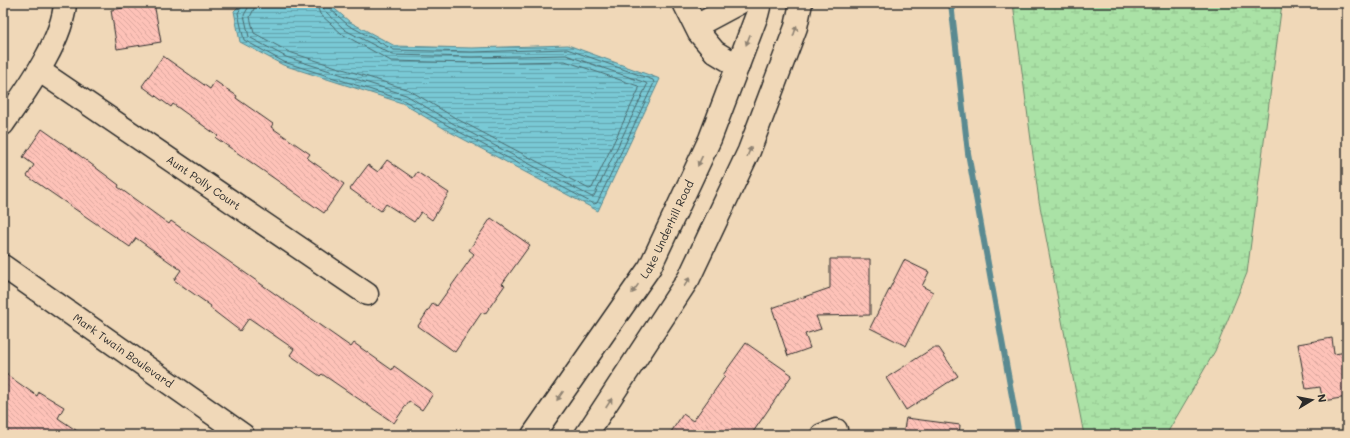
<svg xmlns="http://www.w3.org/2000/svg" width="1350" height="438" font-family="Mali,sans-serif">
  <defs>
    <pattern id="wetland-marsh" width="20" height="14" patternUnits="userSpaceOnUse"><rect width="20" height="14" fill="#aae2a6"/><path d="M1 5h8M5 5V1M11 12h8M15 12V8" fill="none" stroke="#92c28f"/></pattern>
    <pattern id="water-rules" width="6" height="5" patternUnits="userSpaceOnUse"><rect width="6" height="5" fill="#79c9d5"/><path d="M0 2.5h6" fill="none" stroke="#63a3ad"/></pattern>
    <pattern id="building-back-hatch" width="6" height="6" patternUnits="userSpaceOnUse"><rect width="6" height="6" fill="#fec2b8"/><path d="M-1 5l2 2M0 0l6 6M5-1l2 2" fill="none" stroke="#daa79e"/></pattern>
  </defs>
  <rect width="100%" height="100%" fill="#f0d8b8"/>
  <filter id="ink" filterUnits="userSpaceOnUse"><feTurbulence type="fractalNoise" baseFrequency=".025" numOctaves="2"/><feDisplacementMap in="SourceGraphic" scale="8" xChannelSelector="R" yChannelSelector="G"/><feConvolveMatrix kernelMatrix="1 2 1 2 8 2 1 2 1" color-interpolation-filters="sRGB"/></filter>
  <g filter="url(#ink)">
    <!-- wetland -->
    <path fill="url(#wetland-marsh)" stroke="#6a8668" d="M 1013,3 L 1282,3 L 1247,273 L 1215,351 L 1166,435 L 1084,435 L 1039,201 Z"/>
    <!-- water -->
    <path fill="url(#water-rules)" stroke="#5a8a91" d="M 242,3 L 328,3 L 350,22 L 395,46 L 472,48 L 568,45 L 660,79 L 598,211 L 450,132 L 402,103 L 283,65 L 240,42 L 234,11 Z"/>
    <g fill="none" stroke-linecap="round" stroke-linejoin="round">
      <!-- shore -->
      <path stroke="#4a6a6f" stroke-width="1" d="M 244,3 L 238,13 L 244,40 L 284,62 L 403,100 L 452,128 L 594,204 L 597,203 L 654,83 L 653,80 L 567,49 L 472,52 L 394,50 L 348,25 L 328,7 L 327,3
        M 249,3 L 248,8 L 244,15 L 249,37 L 286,57 L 406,95 L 454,124 L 592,197 L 594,196 L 647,85 L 646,83 L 566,55 L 472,57 L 393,55 L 345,30 L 324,10 L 322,3
        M 255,3 L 254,9 L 250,17 L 254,33 L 289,52 L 409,90 L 457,119 L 589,189 L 592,188 L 639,89 L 638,86 L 565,61 L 472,63 L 391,61 L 342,34 L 320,14 L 316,3"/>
      <!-- stream -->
      <path stroke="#5a8a91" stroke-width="6" d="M 951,3 L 968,153 L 1019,435"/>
    </g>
    <!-- building -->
    <path fill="url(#building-back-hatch)" stroke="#2b2b2b" d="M 154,3 L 161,42 L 117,49 L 111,10 Z
      M 163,56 L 210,89 L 215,81 L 237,96 L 236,98 L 273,124 L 271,127 L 310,154 L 307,158 L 344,184 L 324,213 L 216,138 L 218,136 L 173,104 L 171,107 L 142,86 Z
      M 42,129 L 79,155 L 119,185 L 118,187 L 169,224 L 171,221 L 351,347 L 354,343 L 392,370 L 394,366 L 433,394 L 422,410 L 409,401 L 394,423 L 322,374 L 320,376 L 290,355 L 294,349 L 249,318 L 240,331 L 210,308 L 211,306 L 174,280 L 181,270 L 136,238 L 130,247 L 27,176 L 34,165 L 23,157 Z
      M 387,160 L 413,178 L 417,172 L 449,193 L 432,220 L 421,212 L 414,222 L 386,204 L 381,211 L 350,189 L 368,165 L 378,172 Z
      M 491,218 L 530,245 L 502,284 L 505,285 L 485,314 L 482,312 L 455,352 L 418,326 L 433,303 L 437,306 L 474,254 L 469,250 Z
      M 830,259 L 870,259 L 870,315 L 816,316 L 821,329 L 805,334 L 810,348 L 788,356 L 772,308 L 830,288 Z
      M 904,260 L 929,272 L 922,286 L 933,292 L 906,346 L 870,328 Z
      M 1332,338 L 1334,354 L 1347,352 L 1347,397 L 1323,401 L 1320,387 L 1306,389 L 1298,344 Z
      M 746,343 L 792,375 L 751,435 L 669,435 L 683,414 L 693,421 L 725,376 L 723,375 Z
      M 933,348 L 939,348 L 958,376 L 906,410 L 886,378 Z
      M 3,372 L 37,396 L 39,392 L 64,407 L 58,418 L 83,435 L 12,435 L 3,429 Z
      M 906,418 L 960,425 L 959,435 L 903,435 Z"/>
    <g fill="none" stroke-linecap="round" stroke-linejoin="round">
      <!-- minor casing -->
      <g stroke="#2b2b2b" stroke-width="25">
        <g id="minor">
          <path d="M 684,3 L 699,33 L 715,52 L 738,66"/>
          <path d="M 696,26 L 739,3"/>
          <path id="s1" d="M 40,71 L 367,294"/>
          <path d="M 3,124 C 25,92 63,41 65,3"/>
          <path id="s2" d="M 3,266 L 243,435"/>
          <path id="s3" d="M 533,435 L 650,267 L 710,139 L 757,15 L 760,3"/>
          <path d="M 586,435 L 689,278 L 749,151 L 796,27 L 801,3"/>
          <path d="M 822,435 L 836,430"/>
        </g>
      </g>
      <!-- minor -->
      <use href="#minor" stroke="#f0d8b8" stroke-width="22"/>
    </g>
    <!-- one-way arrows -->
    <defs><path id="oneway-solid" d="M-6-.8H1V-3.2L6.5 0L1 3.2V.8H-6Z"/></defs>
    <g fill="#8e8272">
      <use href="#oneway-solid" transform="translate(795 31) rotate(-72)"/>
      <use href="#oneway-solid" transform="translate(748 40) rotate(111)"/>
      <use href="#oneway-solid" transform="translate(749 152) rotate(-67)"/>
      <use href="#oneway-solid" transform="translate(700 161) rotate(115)"/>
      <use href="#oneway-solid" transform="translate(687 282) rotate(-58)"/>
      <use href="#oneway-solid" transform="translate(635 289) rotate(125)"/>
      <use href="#oneway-solid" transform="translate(560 396) rotate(125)"/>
      <use href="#oneway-solid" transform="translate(609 403) rotate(-57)"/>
    </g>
  </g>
  <g text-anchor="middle" stroke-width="3" stroke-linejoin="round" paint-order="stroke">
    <!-- street labels -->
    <g font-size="11" fill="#2b2b2b" stroke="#f0d8b8">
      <text dy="4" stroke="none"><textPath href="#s1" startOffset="198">Aunt Polly Court</textPath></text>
      <text dy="4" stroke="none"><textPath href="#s3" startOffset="246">Lake Underhill Road</textPath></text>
      <text dy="4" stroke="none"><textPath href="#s2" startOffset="147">Mark Twain Boulevard</textPath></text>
    </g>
  </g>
  <!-- margin -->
  <rect width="1350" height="438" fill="none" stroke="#f0d8b8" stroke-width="16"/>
  <rect x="8" y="8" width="1334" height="422" fill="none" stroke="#2b2b2b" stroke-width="1.5" filter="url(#ink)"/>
  <!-- north arrow -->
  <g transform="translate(1312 400) rotate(80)" stroke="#f0d8b8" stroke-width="3" paint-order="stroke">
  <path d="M0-3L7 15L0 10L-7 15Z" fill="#2b2b2b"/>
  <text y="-6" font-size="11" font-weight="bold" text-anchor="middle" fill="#2b2b2b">N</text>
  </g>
</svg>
